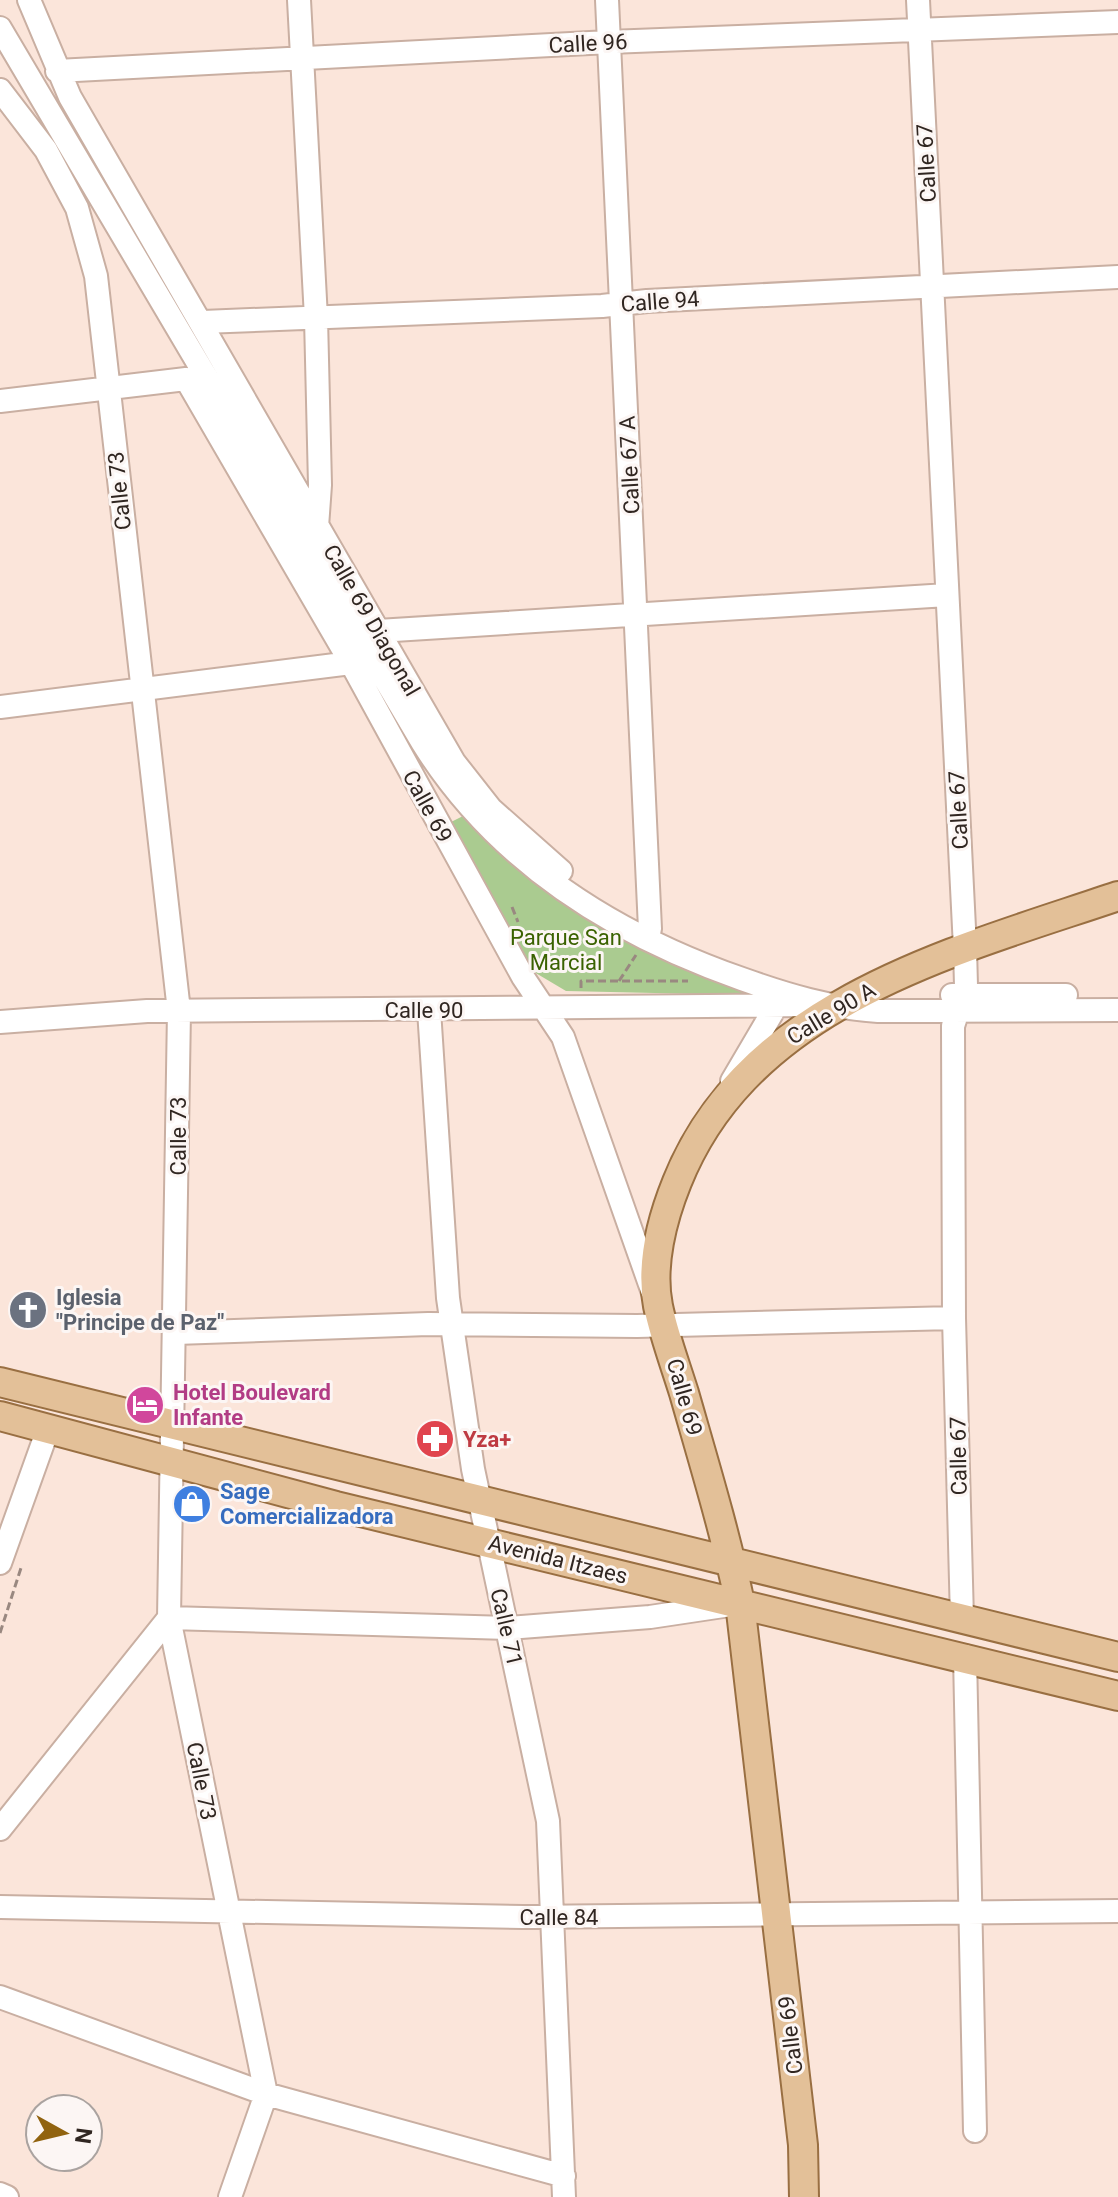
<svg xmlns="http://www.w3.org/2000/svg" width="1118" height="2197" font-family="Roboto,sans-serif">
  <rect width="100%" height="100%" fill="#fbe5da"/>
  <!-- green -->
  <path fill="#aacb90" d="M 463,816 C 540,901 635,955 743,992 L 743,995 L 566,991 L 534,972 L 451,822 Z"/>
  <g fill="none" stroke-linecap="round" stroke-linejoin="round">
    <!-- minor casing -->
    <g stroke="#c9afa2" stroke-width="26">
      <path id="minor" d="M 29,0 L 70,97 L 454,762 L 491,809 L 561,871
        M 299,0 L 316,318 L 320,485 L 317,527
        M 607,0 L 650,929
        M 918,0 L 965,948 L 966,986 L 953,1026 L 954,1318 L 962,1619
        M 0,28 L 422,742 C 496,861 613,934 742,979 C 787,995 830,1008 878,1011 L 1118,1010
        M 57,71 L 609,42 L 1118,22
        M 0,90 L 46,150 L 77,208 L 96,276 L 179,1011 L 169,1618 L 266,2094 L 230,2197
        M 203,322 L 602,306 L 647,301 L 1118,277
        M 0,401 L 186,379 L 351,663 L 523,977 L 563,1037 L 652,1290
        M 378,631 L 947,595
        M 0,707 L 351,663
        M 952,995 L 1066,995
        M 429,1010 L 448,1298 L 473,1469 L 548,1821 L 564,2197
        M 0,1022 L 147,1011 L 806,1005
        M 732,1081 L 775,1008
        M 176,1333 L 428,1324 L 637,1326 L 954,1318
        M 0,1563 L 48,1429
        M 169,1618 L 508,1628 L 650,1617 L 730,1605
        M 965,1656 L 975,2131
        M 0,1829 L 169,1618
        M 0,1907 L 523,1917 L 1118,1911
        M 0,1997 L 266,2094 L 564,2176
        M 0,2194 L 7,2197"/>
    </g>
    <!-- major casing -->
    <g stroke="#996f42" stroke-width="32">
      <path id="major" d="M 0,1382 L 1118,1657
        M 0,1416 L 336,1506 L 1118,1696
        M 804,2197 L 803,2145 L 740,1603 C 725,1532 704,1463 684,1393 C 675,1364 664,1335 658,1306 C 650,1266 662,1219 677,1182 C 749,1002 953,952 1118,896"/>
    </g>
    <!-- path -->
    <path stroke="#998880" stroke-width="3" stroke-dasharray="8 4" stroke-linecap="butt" d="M 512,907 L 518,922
      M 619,981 L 636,955
      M 581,988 L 581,981 L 688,981
      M 0,1633 L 21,1568"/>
    <!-- minor -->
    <use href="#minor" stroke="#fff" stroke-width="22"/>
    <!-- major -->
    <use href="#major" stroke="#e3c098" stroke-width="28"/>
  </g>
  <!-- icons -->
  <defs>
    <g id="church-disc" transform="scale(2)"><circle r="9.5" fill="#6b7280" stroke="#fcf6f4"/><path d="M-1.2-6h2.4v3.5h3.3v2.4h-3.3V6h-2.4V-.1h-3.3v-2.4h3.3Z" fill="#fff"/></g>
    <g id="hotel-disc" transform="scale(2)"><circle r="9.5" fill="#d1479c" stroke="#fcf6f4"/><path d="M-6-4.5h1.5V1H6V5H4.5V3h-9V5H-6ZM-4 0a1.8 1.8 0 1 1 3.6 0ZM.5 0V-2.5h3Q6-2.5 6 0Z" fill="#fff"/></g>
    <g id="pharmacy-disc" transform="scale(2)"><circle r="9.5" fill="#e0444e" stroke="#fcf6f4"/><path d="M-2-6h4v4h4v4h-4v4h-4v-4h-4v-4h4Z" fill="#fff"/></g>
    <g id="shop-disc" transform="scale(2)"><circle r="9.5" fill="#3f7fe0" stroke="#fcf6f4"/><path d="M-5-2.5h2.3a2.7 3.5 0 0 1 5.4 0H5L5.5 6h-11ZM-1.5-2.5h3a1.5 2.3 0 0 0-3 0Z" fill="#fff"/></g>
  </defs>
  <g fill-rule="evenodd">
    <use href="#church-disc" x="28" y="1310"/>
    <use href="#hotel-disc" x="145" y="1405"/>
    <use href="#pharmacy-disc" x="435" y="1439"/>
    <use href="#shop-disc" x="192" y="1504"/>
  </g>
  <g text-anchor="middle" stroke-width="6" stroke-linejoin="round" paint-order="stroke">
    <!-- street labels -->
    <g font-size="22" fill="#302621" stroke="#fcf6f4">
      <text transform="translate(588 43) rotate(-3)" y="8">Calle 96</text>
      <text transform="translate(926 163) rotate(-93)" y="8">Calle 67</text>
      <text transform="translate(660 301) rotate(-4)" y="8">Calle 94</text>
      <text transform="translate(629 465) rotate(-93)" y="8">Calle 67 A</text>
      <text transform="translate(119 491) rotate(-96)" y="8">Calle 73</text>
      <text transform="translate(372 620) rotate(60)" y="8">Calle 69 Diagonal</text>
      <text transform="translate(428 806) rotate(61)" y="8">Calle 69</text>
      <text transform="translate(958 810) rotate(-93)" y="8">Calle 67</text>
      <text x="424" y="1018">Calle 90</text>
      <text transform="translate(831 1013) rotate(-31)" y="8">Calle 90 A</text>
      <text transform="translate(178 1136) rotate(-90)" y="8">Calle 73</text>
      <text transform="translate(685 1397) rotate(74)" y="8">Calle 69</text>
      <text transform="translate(958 1456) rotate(-91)" y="8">Calle 67</text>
      <text transform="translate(558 1559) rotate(14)" y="8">Avenida Itzaes</text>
      <text transform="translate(507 1627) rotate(77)" y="8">Calle 71</text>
      <text transform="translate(202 1781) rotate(79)" y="8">Calle 73</text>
      <text x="559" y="1925">Calle 84</text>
      <text transform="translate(790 2035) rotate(-97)" y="8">Calle 69</text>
    </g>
    <!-- park labels -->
    <g font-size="22" fill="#3a6200" stroke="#fcf6f4">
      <text x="566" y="945">Parque San<tspan x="566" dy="25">Marcial</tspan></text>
    </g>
    <!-- worship labels -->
    <g font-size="22" font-weight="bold" fill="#5b616d" stroke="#fcf6f4" text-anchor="start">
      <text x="56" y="1305">Iglesia<tspan x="56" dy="25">"Principe de Paz"</tspan></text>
    </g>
    <!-- hotel labels -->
    <g font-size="22" font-weight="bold" fill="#b23c85" stroke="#fcf6f4" text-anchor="start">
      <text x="173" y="1400">Hotel Boulevard<tspan x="173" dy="25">Infante</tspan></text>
    </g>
    <!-- health labels -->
    <g font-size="22" font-weight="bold" fill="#be3a42" stroke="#fcf6f4" text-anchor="start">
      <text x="463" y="1447">Yza+</text>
    </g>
    <!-- shop labels -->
    <g font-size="22" font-weight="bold" fill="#366cbe" stroke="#fcf6f4" text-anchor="start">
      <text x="220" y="1499">Sage<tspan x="220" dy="25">Comercializadora</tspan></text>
    </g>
  </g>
  <!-- north arrow -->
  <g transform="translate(64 2133) rotate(98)"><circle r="38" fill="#fcf6f4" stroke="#aaa3a0" stroke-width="2"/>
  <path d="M0-6L14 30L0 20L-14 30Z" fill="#91630f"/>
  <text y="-12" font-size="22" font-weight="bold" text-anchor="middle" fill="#302621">N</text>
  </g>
</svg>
